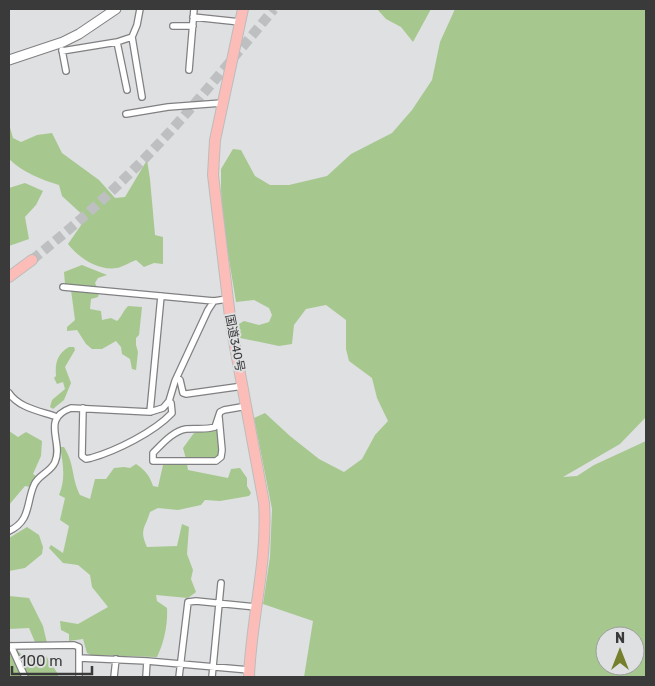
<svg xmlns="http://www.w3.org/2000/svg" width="655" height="686" font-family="Rubik,'Noto Sans JP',sans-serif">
  <rect width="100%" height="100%" fill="#dfe0e2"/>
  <!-- green -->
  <path fill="#a6c88e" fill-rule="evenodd" d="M 377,9 L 431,9 L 413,42 L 401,27 L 386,19 Z
    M 455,9 L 646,9 L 646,417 L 620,444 L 563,477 L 577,476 L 594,465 L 646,441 L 646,677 L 304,677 L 313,621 L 263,604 L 270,557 L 272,509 L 254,418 L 265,413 L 290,436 L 319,459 L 344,472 L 362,459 L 375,435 L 388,421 L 377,398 L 372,378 L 349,361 L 346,349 L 346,320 L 326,305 L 306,309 L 294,325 L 292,344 L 279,346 L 240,338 L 239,324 L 244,321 L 259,325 L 269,322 L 272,315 L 269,308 L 254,300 L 236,302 L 222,217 L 221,187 L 221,169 L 233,149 L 241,150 L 255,176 L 270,185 L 289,185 L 327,176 L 351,154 L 392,133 L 412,110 L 432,80 L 440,42 ZM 605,636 L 635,636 L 635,666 L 605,666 Z
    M 9,124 L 13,138 L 21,142 L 37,135 L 52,133 L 62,153 L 99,180 L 115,198 L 125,197 L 147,160 L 150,179 L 155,235 L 163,237 L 163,264 L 154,263 L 144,267 L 136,260 C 130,262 123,267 117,268 C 98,271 79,258 68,244 L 86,218 L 62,196 L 59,185 C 40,179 24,173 9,159 Z
    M 25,183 L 43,191 L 36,205 L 25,217 L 29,239 L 9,246 L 9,188 Z
    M 82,265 L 107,275 L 98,278 L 95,283 L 99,292 L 98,297 L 91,299 L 90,309 L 101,311 L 102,320 L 111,318 L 117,321 C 122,316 123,311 128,306 L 142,307 L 139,335 L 136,338 L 136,345 L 138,352 L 136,370 L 132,369 L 130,359 L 122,354 L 121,347 L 116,341 L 102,349 L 92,349 L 86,344 L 77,330 L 67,331 L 67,327 L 75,320 L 71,290 L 65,284 L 64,272 Z
    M 69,347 L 74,347 L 75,350 L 65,367 L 71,383 L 64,400 L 53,409 L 50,407 L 52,400 L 65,389 L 63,382 L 57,384 L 54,378 L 56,376 C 55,363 57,354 69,347 Z
    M 216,430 L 218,432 L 220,450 L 218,457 L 214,459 L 186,459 L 183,448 L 194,433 Z
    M 9,431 L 18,437 L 26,432 L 42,441 L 41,456 L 33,474 L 36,476 L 30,487 L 25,486 L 9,505 Z
    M 60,447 L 64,447 C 75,465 71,477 80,495 L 90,499 L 95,479 L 106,479 L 114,468 L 124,467 L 130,468 L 136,464 C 145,470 150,476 153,486 L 158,487 L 163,465 L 187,464 L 188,470 L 228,478 L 231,469 L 240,468 L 247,478 L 247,486 L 251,493 L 249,496 L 220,501 L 205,500 L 201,505 L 178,510 L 158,508 L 150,512 C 145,529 139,529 147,547 L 177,546 L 182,524 L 189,527 L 187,554 L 193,570 L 191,579 L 196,592 L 188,598 L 156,595 L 157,601 L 167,608 C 168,624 164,643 157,657 L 91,655 L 87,653 L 83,639 L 69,641 L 69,634 L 61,630 L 60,621 L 78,624 L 108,607 L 92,587 L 90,575 L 78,565 L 63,563 L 49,548 L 51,545 L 63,553 L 69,526 L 60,520 L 65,498 L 59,495 C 66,479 63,463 60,447 Z
    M 27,527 L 39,535 L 43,547 L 42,554 L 25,568 L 9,571 L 9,538 Z
    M 9,596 L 29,598 L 43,626 L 47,643 L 35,642 L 29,628 L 9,629 Z
    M 9,650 L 17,650 L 22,655 L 46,656 L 58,674 L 58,677 L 9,677 Z"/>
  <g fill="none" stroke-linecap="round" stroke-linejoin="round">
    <!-- highway-tunnel -->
    <path stroke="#bebfc1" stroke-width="10" stroke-dasharray="10 5" stroke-linecap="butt" d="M 32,260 C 64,234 96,207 126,177 C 180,125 226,66 274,9"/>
    <!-- street casing -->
    <g stroke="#808083" stroke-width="8">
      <path id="street" d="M 140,9 L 137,25 L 132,37 L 142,97
        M 193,17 L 240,22
        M 173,26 L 193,26
        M 117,42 L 127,90
        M 62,50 L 66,71
        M 62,51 L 117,42 L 132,37
        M 189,70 L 194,9
        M 126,114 L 168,107 L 222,103
        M 63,287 L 214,301 L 227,299
        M 177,377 L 180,380 L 183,393 L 186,394 L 243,386
        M 9,393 C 19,408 40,411 57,417
        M 83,408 L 82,456 L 86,459 L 91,458 C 116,451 154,432 172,413 L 171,403 L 169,401
        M 150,412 L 161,296
        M 219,417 L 222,450 L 221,457 L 216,461 L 153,461 L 153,453 C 162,444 173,431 186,429 C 196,428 205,430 215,427 L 220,412 L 224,410 L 247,406
        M 9,531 C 31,521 26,503 34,485 C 38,475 51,472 55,462 C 64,442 40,419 71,408 L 150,412 L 163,408 L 169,401 L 175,381 L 208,310 L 214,301
        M 9,646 L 74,645 L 79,647 L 79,677
        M 11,646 L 25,677
        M 79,658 L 147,661 L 249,670
        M 114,677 L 116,659
        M 146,677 L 147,661
        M 179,677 L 188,602 L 196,601 L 256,607
        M 212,677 L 221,583"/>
    </g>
    <!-- secondary casing -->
    <g stroke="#808083" stroke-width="11">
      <path id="secondary" d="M 9,60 L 63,42 L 79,34 L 116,9"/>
    </g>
    <!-- highway casing -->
    <g stroke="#bcbcbc" stroke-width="12">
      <path id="highway" d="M 243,9 L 215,140 L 213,175 L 231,325 L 264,503 C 268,561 251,619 249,677
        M 9,277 L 32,260"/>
    </g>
    <!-- street -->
    <use href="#street" stroke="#fff" stroke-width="5.5"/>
    <!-- secondary -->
    <use href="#secondary" stroke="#fff" stroke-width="9"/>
    <!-- highway -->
    <use href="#highway" stroke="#fcbdb9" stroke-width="10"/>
  </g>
  <g text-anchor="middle" stroke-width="4" stroke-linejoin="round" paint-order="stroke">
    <!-- street labels -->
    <g font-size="12" fill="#3a3a3b" stroke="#dfe0e2">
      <text transform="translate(235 343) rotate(79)" y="4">国道340号</text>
    </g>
  </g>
  <!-- border -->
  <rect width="655" height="686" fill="none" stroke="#3a3a3b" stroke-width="20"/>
  <!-- north arrow -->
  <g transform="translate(620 651)"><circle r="24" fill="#dfe0e2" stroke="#9d9e9f"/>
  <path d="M0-4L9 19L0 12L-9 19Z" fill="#76802c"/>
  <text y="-8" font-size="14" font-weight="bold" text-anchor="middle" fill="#3a3a3b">N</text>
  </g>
  <!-- scale -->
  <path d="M12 666v8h80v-8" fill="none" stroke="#3a3a3b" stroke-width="2.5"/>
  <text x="20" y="666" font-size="15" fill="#3a3a3b" stroke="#dfe0e2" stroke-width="4" paint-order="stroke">100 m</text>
</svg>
